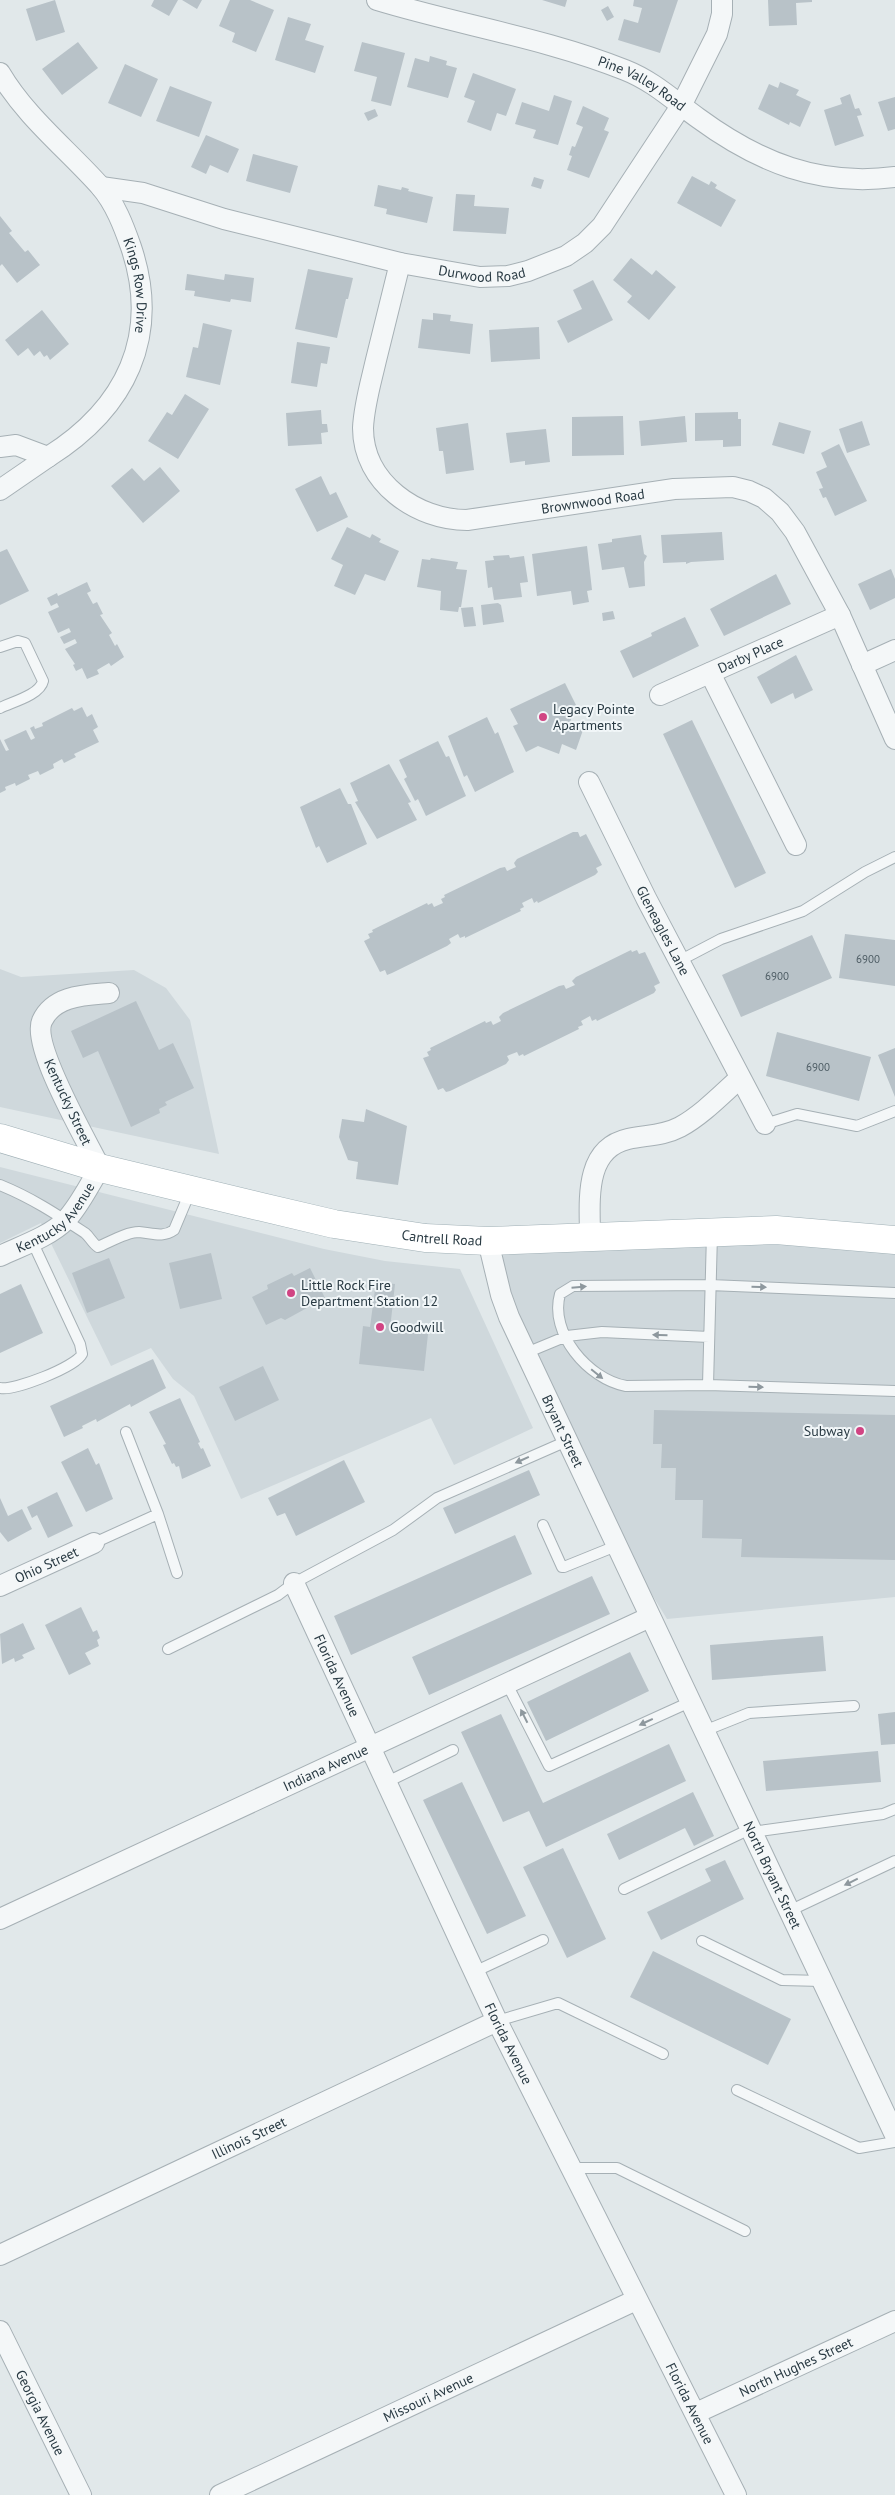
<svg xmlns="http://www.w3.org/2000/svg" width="895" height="2495" font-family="'PT Sans',sans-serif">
  <rect width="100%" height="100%" fill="#e1e8ea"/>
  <!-- built -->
  <path fill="#cfd8dc" d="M 0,969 L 21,977 L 134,970 L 166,988 L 190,1020 L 219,1154 L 0,1107 Z
    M 0,1167 L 324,1249 L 385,1261 L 460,1269 L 533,1428 L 454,1465 L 431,1418 L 241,1499 L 194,1396 L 173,1379 L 151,1348 L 111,1366 L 41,1223 L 0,1243 Z
    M 895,1240 L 895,1597 L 667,1619 L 598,1507 L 509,1317 L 488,1241 Z"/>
  <!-- building -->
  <path fill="#b8c2c8" d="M 55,0 L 65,32 L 36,41 L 26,9 Z
    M 154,0 L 178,0 L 169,16 L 151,6 Z
    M 182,0 L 202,0 L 197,9 Z
    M 230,0 L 250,0 L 274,10 L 256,52 L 232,42 L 235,33 L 219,26 Z
    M 542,0 L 567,0 L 565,7 Z
    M 634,0 L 678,0 L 660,53 L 618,40 L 624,19 L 638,23 L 642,8 L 633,6 Z
    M 768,0 L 812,0 L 812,2 L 796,3 L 797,25 L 769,26 Z
    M 608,6 L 614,17 L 607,21 L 601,10 Z
    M 288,17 L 311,24 L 305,40 L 324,46 L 315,73 L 275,60 Z
    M 78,42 L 98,68 L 62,95 L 42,69 Z
    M 362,42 L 405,53 L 391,106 L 371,101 L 377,77 L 354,71 Z
    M 430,56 L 447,61 L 446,65 L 457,68 L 448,98 L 407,87 L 415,58 L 429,62 Z
    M 125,64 L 158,79 L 141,117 L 108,103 Z
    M 473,73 L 516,89 L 506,116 L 497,113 L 491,131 L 467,122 L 475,101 L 464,97 Z
    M 780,82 L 799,90 L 796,95 L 811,102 L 800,127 L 790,122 L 789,125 L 758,109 L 769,84 L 778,88 Z
    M 170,86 L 212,102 L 199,137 L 156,121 Z
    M 850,94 L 855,109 L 859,108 L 862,115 L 857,116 L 864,136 L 835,146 L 824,110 L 842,104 L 840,98 Z
    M 554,95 L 572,101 L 558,145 L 533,138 L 536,130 L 515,124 L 522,102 L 549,111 Z
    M 895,97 L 895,129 L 888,131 L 878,102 Z
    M 583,106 L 609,118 L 604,130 L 609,132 L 589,178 L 567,170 L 572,156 L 569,155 L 572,146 L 575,147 L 583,127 L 576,124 Z
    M 375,109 L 378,116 L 368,121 L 364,113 Z
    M 206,135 L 239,149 L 228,173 L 210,165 L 206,174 L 191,167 Z
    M 253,154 L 298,166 L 290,193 L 246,181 Z
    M 692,176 L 709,185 L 711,181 L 717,185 L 715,188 L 736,200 L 721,227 L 677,203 Z
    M 534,177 L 544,180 L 541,189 L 531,186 Z
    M 378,185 L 401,190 L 402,187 L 409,189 L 408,191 L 433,197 L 427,223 L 386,214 L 387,209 L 374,206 Z
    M 456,194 L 475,195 L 474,206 L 509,208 L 506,234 L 453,231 Z
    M 0,216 L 12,231 L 9,233 L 25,252 L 28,250 L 40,265 L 17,283 L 2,264 L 0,266 Z
    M 631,258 L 652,275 L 656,270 L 676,287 L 649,320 L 627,302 L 632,296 L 613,280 Z
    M 308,269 L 353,278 L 348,299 L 346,299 L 337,338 L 295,329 Z
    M 187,274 L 224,280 L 225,274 L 254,278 L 251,302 L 231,299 L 230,302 L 194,296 L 195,291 L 185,290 Z
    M 593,280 L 613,320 L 568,343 L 557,321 L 582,309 L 573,290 Z
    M 42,310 L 69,344 L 50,360 L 47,355 L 44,357 L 40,351 L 34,356 L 28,348 L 18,356 L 5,340 Z
    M 433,313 L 451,315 L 450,321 L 473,324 L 470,354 L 418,348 L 422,319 L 433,320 Z
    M 203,323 L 232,330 L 220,385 L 186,377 L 193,347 L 198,348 Z
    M 539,327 L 540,359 L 491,362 L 489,330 Z
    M 297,342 L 330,347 L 327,364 L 321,363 L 317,387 L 291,383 Z
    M 185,394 L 209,409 L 178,459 L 148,441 L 167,412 L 172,415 Z
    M 321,410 L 322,424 L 327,424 L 328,432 L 321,433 L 322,444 L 288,446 L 286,413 Z
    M 738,412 L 738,419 L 741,419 L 741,446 L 723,447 L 723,440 L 695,441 L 695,413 Z
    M 623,416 L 624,455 L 572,456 L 572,417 Z
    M 685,416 L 687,442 L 641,446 L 639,421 Z
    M 862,421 L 870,445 L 847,453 L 839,429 Z
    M 779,422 L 811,431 L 804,454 L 772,445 Z
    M 468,423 L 474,470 L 446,474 L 443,451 L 439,451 L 436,428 Z
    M 546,429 L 550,462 L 525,465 L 525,461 L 510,463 L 506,433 Z
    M 839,444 L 867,501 L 835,516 L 826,497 L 823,498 L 819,489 L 823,488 L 816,472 L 827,467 L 821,453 Z
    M 160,467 L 180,491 L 143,523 L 111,486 L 132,468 L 144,481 Z
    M 321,476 L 330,495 L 336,492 L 348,517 L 317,532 L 295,489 Z
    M 347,527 L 370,538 L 372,534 L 381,539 L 379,542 L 399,551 L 385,581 L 365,574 L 355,595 L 334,586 L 343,565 L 331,559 Z
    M 722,532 L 724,560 L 691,562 L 686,564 L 686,562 L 663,563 L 661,535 Z
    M 641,535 L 644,554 L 647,556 L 644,562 L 645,586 L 629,588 L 624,567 L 602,570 L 598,544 L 612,542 L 612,539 Z
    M 587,546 L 592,590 L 587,591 L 589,602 L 573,605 L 571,591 L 537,596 L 532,554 Z
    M 7,549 L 29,591 L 0,605 L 0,552 Z
    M 509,555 L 510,558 L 524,556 L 528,582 L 520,583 L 522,597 L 494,600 L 492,587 L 488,588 L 485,561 L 494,560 L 493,556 Z
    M 431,558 L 458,562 L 456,569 L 467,570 L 461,607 L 459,607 L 458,612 L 440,610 L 441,591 L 417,587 L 422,559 L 430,560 Z
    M 891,569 L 895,579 L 895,598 L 870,610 L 858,584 Z
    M 776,574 L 791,604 L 724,636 L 710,609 Z
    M 87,582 L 91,591 L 87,593 L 93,604 L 97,602 L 103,614 L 100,615 L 112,633 L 109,635 L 115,646 L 117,644 L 124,657 L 111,666 L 109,663 L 97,670 L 99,674 L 87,679 L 82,668 L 76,671 L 73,665 L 75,664 L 65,649 L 77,643 L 75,639 L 64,644 L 60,637 L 71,632 L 69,628 L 58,633 L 48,612 L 59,607 L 57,603 L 51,606 L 47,598 L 57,593 L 58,596 Z
    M 498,603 L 501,605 L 504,622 L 483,625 L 481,605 Z
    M 473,607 L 476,626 L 464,627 L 461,608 Z
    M 613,611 L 615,619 L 603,621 L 602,613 Z
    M 685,617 L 699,646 L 633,678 L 620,651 L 652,636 L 651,633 Z
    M 796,655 L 813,690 L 795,699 L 793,693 L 771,704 L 757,677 Z
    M 565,683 L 576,705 L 569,725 L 583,730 L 576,750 L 562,744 L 559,754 L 538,746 L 526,752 L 513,726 L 518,724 L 510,709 Z
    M 82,707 L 87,717 L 92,714 L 98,727 L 93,730 L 99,742 L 74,754 L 76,757 L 64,763 L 62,759 L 53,764 L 54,768 L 40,775 L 38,771 L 28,775 L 30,779 L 16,786 L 15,783 L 5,787 L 6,790 L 0,793 L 0,739 L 6,751 L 9,750 L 4,740 L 26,730 L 31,740 L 35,738 L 30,728 L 34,726 L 35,729 L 43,726 L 42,723 L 72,708 L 74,711 Z
    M 487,717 L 495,734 L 498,732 L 514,772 L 475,792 L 467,775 L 464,777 L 448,736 Z
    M 692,720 L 766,873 L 735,888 L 663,734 Z
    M 438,741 L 446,757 L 449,756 L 466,796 L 426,816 L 418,799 L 415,801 L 404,779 L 407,777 L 399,760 Z
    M 389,764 L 411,802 L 408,803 L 417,820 L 377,839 L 355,802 L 358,801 L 350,783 Z
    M 340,788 L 348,804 L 351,804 L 367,844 L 327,863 L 319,846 L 316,848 L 300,807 Z
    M 573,832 L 578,832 L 580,837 L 586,834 L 602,865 L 596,868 L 598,872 L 595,875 L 538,903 L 537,901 L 534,903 L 532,898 L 522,903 L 524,907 L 520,909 L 521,911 L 465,938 L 465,936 L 460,938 L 458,934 L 449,939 L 451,943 L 447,946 L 392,973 L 387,975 L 385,970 L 380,972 L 364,941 L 370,938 L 368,934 L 373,932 L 372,930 L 427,903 L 428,905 L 432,903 L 434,907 L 443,903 L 441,899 L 445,897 L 444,895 L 500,868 L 505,867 L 507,871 L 516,867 L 514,863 L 517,859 Z
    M 845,934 L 895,940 L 895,986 L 839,978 Z
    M 812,935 L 832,978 L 741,1017 L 722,975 Z
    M 631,950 L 632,952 L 637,950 L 639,954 L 645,952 L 660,983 L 654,986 L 656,990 L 654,993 L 597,1021 L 596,1019 L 592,1021 L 590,1016 L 581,1021 L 583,1025 L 578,1027 L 579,1029 L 524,1056 L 523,1054 L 519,1056 L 517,1052 L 507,1056 L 509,1060 L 506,1064 L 450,1091 L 446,1092 L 443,1088 L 438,1090 L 423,1058 L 429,1056 L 427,1052 L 431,1050 L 430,1048 L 485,1021 L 486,1023 L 491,1021 L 493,1025 L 501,1021 L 499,1017 L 503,1013 L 559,986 L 564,985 L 566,989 L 575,985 L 572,981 L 576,977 Z
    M 136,1001 L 159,1050 L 173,1043 L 194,1088 L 165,1102 L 167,1105 L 159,1109 L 160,1113 L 131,1127 L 98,1051 L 83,1058 L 71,1031 Z
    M 777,1032 L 871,1057 L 859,1101 L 766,1076 Z
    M 895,1048 L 895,1097 L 878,1055 Z
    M 366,1109 L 407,1126 L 398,1185 L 356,1179 L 358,1162 L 348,1160 L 339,1137 L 342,1119 L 364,1122 Z
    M 211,1253 L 222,1299 L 180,1309 L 169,1263 Z
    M 109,1258 L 125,1298 L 87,1313 L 72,1273 Z
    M 310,1268 L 325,1298 L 285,1320 L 281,1318 L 266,1325 L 252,1297 L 268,1289 L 267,1285 L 292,1273 L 294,1276 Z
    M 376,1282 L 395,1284 L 390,1329 L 428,1334 L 424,1371 L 359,1364 L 363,1326 L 370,1327 Z
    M 21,1284 L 43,1333 L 0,1353 L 0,1294 Z
    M 153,1359 L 166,1388 L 131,1407 L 130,1404 L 97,1422 L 96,1419 L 82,1426 L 83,1428 L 64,1437 L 50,1406 Z
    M 263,1366 L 279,1400 L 235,1421 L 219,1387 Z
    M 180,1398 L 200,1442 L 198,1443 L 201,1449 L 203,1448 L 211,1466 L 182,1479 L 179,1466 L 176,1467 L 174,1463 L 172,1464 L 163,1445 L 166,1444 L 149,1412 Z
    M 654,1410 L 895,1415 L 895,1560 L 741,1557 L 742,1539 L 702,1538 L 703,1500 L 675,1500 L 676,1468 L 661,1468 L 662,1444 L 653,1444 Z
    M 88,1448 L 96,1465 L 99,1463 L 113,1499 L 86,1512 L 61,1462 Z
    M 344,1460 L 365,1502 L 296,1536 L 285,1513 L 277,1516 L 268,1498 Z
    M 529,1470 L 540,1495 L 455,1534 L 443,1508 Z
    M 57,1492 L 73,1526 L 48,1538 L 37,1515 L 32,1518 L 27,1507 Z
    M 0,1498 L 8,1516 L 22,1509 L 32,1529 L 8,1542 L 0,1532 Z
    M 515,1535 L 532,1574 L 351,1655 L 334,1616 Z
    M 592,1576 L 610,1614 L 429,1695 L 412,1657 Z
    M 81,1607 L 93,1632 L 97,1630 L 100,1638 L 97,1640 L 99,1646 L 85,1653 L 91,1664 L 69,1675 L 45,1625 Z
    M 23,1623 L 35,1649 L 22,1655 L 24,1658 L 15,1662 L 14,1658 L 2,1664 L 0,1634 Z
    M 823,1636 L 826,1671 L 712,1680 L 710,1645 Z
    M 630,1652 L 649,1691 L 546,1741 L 527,1702 Z
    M 895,1712 L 895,1744 L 881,1745 L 878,1714 Z
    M 501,1714 L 543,1803 L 669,1744 L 686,1781 L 546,1847 L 529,1811 L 503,1822 L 461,1732 Z
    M 878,1751 L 881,1782 L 766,1791 L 763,1761 Z
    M 462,1782 L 526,1916 L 487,1934 L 423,1800 Z
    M 693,1792 L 714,1836 L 694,1846 L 685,1828 L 619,1860 L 607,1834 Z
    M 563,1848 L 606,1939 L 567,1958 L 523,1867 Z
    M 725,1860 L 744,1899 L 661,1940 L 647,1912 L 711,1881 L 705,1869 Z
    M 653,1951 L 791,2019 L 768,2065 L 630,1997 Z"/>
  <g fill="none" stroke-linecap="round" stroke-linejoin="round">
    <!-- lane casing -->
    <g stroke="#a6b0b5" stroke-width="12">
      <path id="lane" d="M 0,647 L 18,641 L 25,643 L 43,681 C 40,695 12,702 0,708
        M 679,961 L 721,939 L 803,911 L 865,872 L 895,857
        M 765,1124 L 797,1114 L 857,1126 L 895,1111
        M 0,1185 C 32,1198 56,1214 85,1233 C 90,1237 92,1243 98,1247 C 110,1242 126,1232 139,1232 C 152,1233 163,1238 174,1230 L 190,1192
        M 895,1293 L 710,1285 L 573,1286 L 560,1294 C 549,1333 588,1379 626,1386 L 708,1385 L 895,1391
        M 526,1353 L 567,1336 L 602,1332 L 709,1337
        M 708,1385 L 712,1234
        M 0,1388 C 14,1391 76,1367 82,1354 L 80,1344 L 32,1241
        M 126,1432 L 158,1514 L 177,1573
        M 543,1525 L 562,1567 L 564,1567 L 616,1546
        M 94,1543 L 158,1514
        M 168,1649 L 278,1595 L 294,1583 L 393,1530 L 437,1498 L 567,1441
        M 507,1684 L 549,1766 L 690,1702
        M 704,1731 L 749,1713 L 854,1706
        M 387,1782 L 453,1750
        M 752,1832 L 883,1814 L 895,1809
        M 624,1889 L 750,1829
        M 789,1911 L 895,1861
        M 702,1941 L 782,1980 L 822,1981
        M 474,1972 L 543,1940
        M 497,2021 L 558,2003 L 663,2054
        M 737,2090 L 859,2148 L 895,2142
        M 570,2168 L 617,2168 L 745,2231"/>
    </g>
    <!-- street casing -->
    <g stroke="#a6b0b5" stroke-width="22">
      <g id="street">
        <path id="s1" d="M 377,0 C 459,25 545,38 625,70 C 653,81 673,100 698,118 C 758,162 819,187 895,177"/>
        <path id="s2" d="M 0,73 C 26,117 67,149 100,186 C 115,203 124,227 131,247 C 161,336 126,408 48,457 L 16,445 L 0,447"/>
        <path id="s3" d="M 101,187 L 143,193 L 224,219 L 400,263 L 480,277 L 508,276 L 528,271 L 566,256 L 585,243 L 602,226 L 681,106 L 717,34 L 722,14 L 722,0"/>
        <path id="s4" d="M 400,263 C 392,296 384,328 376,360 C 371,382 364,405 363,428 C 363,483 417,520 467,520 L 674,489 L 733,487 L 749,491 L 764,498 L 780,512 L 795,532 L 840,615 L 895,739"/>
        <path d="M 0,490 L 48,457"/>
        <path d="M 862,665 L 895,650"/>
        <path d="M 710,673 L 796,845"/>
        <path id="s5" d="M 660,695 L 840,615"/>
        <path id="s6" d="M 589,782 L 646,898 L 765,1124"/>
        <path d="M 590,1238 C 590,1203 583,1149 628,1139 C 646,1135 663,1136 680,1127 C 702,1115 721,1095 740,1078"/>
        <path id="s7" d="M 488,1241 L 501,1295 L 509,1317 L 895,2135"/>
        <path id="s8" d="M 0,1256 C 21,1246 49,1237 66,1220 C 80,1205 89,1185 100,1168 C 87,1141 31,1046 42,1021 C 54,995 86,995 109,993"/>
        <path id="s9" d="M 294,1583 L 497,2021 L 736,2495"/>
        <path id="s10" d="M 0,1586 L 94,1543"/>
        <path id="s11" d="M 0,1919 L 650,1617"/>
        <path id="s12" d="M 0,2255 L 497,2021"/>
        <path id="s13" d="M 0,2331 L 81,2495"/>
        <path id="s14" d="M 696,2413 L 895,2321"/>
        <path id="s15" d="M 220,2495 L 636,2300"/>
      </g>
    </g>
    <!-- primary casing -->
    <g stroke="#a0b0b6" stroke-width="29">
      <g id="primary">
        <path id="s16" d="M 0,1138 L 100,1168 L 262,1207 L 334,1224 L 425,1238 L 488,1241 L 776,1230 L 895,1240"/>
      </g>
    </g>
    <!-- lane -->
    <use href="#lane" stroke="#f4f7f8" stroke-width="10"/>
    <!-- street -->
    <use href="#street" stroke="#f4f7f8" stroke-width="20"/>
    <!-- primary -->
    <use href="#primary" stroke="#fff" stroke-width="28"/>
  </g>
  <!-- one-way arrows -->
  <defs><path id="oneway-solid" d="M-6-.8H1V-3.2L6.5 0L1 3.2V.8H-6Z" transform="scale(1.25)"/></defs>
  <g fill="#8e989e">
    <use href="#oneway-solid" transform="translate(579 1287) rotate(-5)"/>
    <use href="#oneway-solid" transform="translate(759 1287) rotate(2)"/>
    <use href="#oneway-solid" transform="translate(660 1335) rotate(-178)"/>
    <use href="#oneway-solid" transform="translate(597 1374) rotate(39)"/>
    <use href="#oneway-solid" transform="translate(756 1387) rotate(1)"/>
    <use href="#oneway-solid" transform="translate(522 1460) rotate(156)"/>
    <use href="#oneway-solid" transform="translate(524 1716) rotate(-117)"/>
    <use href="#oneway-solid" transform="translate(646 1722) rotate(155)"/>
    <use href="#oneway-solid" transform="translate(851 1882) rotate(154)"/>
  </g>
  <!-- markers -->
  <g fill="#d14483" stroke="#f1f6f8" stroke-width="2">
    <circle cx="543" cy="717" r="5"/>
    <circle cx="291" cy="1293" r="5"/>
    <circle cx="380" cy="1327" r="5"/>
    <circle cx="860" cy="1431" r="5"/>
  </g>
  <g text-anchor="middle" stroke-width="4" stroke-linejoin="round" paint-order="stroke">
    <!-- number labels -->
    <g font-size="11" fill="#4d5c64">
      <text x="868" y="963">6900</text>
      <text x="777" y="980">6900</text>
      <text x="818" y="1071">6900</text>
    </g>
    <!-- street labels -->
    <g font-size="14" fill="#293a43" stroke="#f1f6f8">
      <text dy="5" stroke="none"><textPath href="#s1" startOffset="279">Pine Valley Road</textPath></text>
      <text dy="5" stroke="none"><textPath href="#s3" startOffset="392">Durwood Road</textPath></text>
      <text dy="5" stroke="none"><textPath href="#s2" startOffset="259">Kings Row Drive</textPath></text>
      <text dy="5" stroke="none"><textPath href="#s4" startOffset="450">Brownwood Road</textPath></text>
      <text dy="5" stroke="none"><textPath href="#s5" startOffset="99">Darby Place</textPath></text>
      <text dy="5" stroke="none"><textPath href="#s6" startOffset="166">Gleneagles Lane</textPath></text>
      <text transform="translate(68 1102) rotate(65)" y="5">Kentucky Street</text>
      <text dy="5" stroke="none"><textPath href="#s8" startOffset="69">Kentucky Avenue</textPath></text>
      <text dy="5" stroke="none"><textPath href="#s16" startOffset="454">Cantrell Road</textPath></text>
      <text dy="5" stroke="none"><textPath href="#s7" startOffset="205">Bryant Street</textPath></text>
      <text dy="5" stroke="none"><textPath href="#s10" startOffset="51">Ohio Street</textPath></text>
      <text dy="5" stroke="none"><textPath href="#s9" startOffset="102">Florida Avenue</textPath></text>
      <text dy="5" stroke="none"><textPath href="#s11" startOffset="359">Indiana Avenue</textPath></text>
      <text dy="5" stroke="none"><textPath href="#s7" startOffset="696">North Bryant Street</textPath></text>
      <text dy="5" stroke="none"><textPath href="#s9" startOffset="508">Florida Avenue</textPath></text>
      <text dy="5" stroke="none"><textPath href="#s12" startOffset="275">Illinois Street</textPath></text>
      <text dy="5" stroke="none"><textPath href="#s14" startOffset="110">North Hughes Street</textPath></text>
      <text dy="5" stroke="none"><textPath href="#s15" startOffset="230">Missouri Avenue</textPath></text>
      <text dy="5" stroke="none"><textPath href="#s9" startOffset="911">Florida Avenue</textPath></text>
      <text dy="5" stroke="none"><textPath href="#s13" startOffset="91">Georgia Avenue</textPath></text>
    </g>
    <!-- poi labels -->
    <g font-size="14" fill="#293a43" stroke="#f1f6f8" text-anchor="start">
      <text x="553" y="714">Legacy Pointe<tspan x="553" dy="16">Apartments</tspan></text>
      <text x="301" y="1290">Little Rock Fire<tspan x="301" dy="16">Department Station 12</tspan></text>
      <text x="390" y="1332">Goodwill</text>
      <text x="850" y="1436" text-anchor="end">Subway</text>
    </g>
  </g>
</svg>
